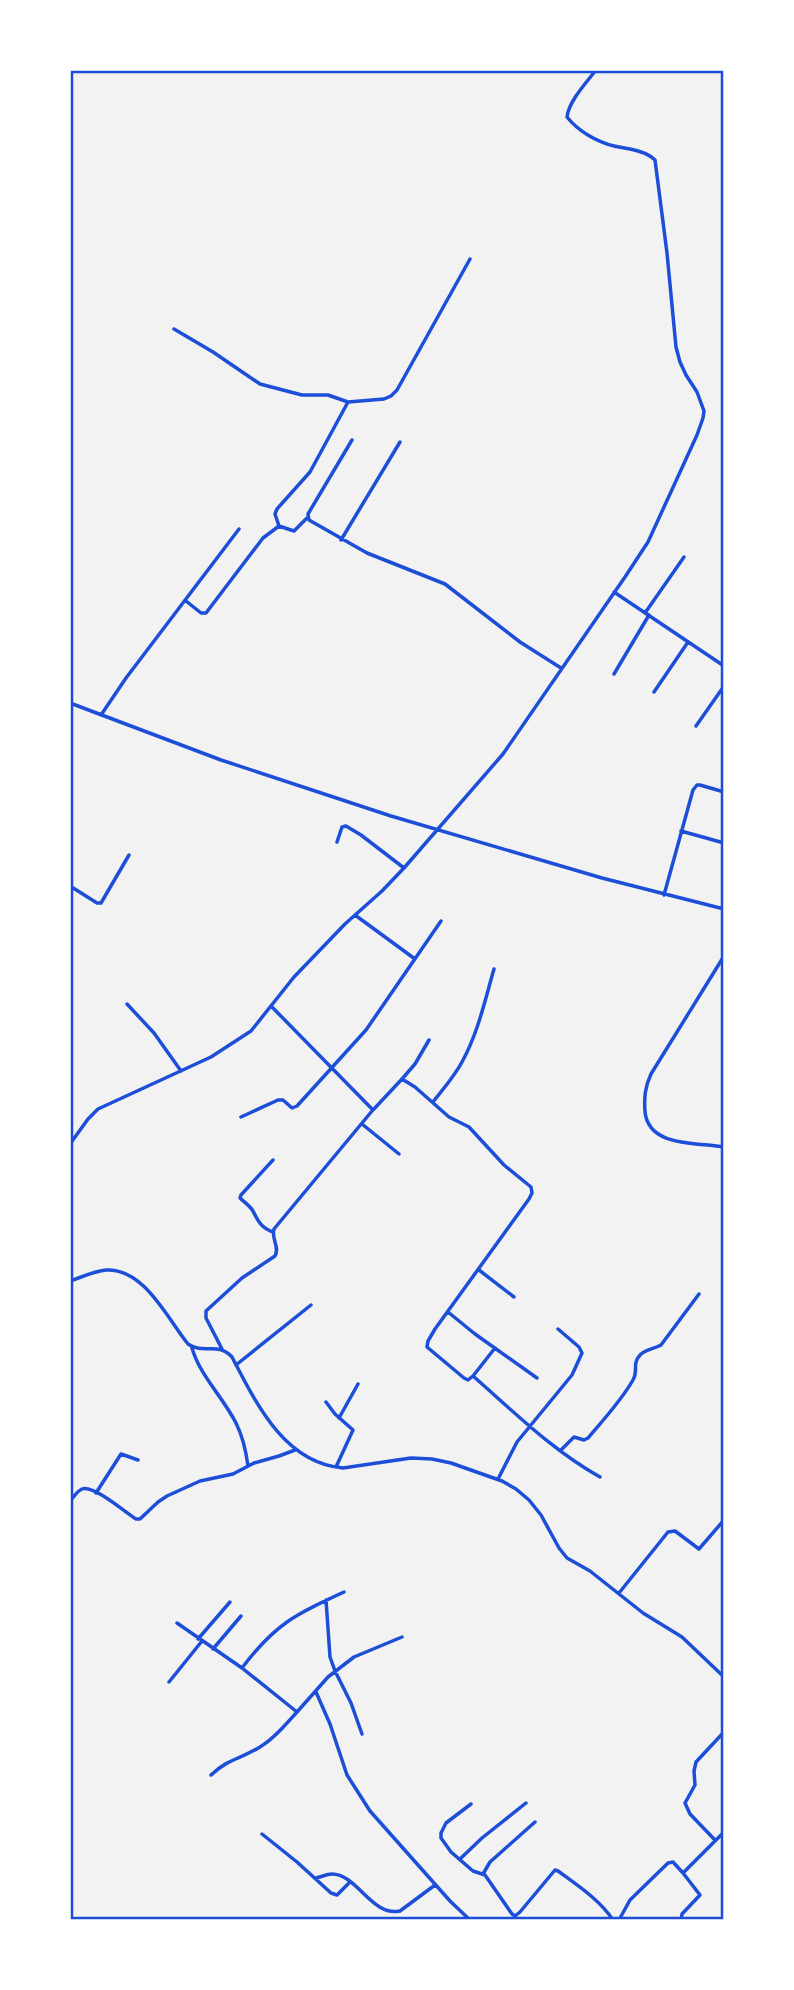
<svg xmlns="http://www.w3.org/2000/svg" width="794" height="1990" font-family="'Sofia Sans Condensed',sans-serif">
  <rect width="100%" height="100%" fill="#f2f2f2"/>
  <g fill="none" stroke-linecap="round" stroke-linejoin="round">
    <!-- minor -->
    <path stroke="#1d4ed8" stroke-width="3.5" d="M 174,329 L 213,352 L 260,384 L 302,395 L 328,395 L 348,402 L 384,399 L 391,396 L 397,390 L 470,259
      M 352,440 L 308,514 L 309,520 L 367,553 L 445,584 L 520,642 L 561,668
      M 279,526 L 275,514 L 277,509 L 310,472 L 348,402
      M 341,540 L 400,442
      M 614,592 L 724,666
      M 186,601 L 201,613 L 206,613 L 263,538 L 279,526 L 294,531 L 308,517
      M 645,613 L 684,557
      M 614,674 L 649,615
      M 654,692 L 688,642
      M 70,703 L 221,760 L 391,816 L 602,878 L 724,909
      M 101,715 L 126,678 L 239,529
      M 696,726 L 724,686
      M 681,831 L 724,843
      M 337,842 L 342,827 L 346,826 L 361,835 L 404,868
      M 70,886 L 97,903 L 101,903 L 129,855
      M 664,895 L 693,790 L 697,785 L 700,785 L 724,792
      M 355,915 L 415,959
      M 724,956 L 651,1074 C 645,1087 644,1097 645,1112 C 649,1148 698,1142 724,1147
      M 127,1004 L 154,1033 L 181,1071
      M 271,1006 L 373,1110 L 402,1079 L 415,1087 L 449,1117 L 469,1127 L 504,1165 L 531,1187 L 532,1193 L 529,1199 L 435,1329 L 428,1341 L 427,1347 L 464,1378 L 468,1380 L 473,1376 C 513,1411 553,1451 600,1477
      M 402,1079 L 415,1064 L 429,1040
      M 433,1102 C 443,1089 454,1077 462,1062 C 478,1033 485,1000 494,969
      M 241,1117 L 278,1100 L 283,1100 L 292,1108 L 297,1106 L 366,1030 L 441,921
      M 362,1124 L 399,1154
      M 70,1144 L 88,1119 L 98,1109 L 211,1057 L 251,1031 L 294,977 L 345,924 L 382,891 L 404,868 L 503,754 L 625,577 L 648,542 L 697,435 L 703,418 L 704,411 L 697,392 L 686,375 L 680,362 L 676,347 L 667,253 L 655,160 C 645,150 627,149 614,146 C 597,142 578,131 567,117 C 569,101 586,83 596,70
      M 273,1160 L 241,1195 L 240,1198 C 244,1202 250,1206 253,1211 C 258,1221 261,1228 273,1232
      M 479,1270 L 514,1297
      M 70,1281 C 82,1277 94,1271 106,1270 C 144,1268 167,1318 188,1344 C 204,1355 217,1341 232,1357 C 256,1403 284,1463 343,1468 L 411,1458 L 432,1459 L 451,1463 L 502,1481 L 516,1489 L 529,1500 L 541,1515 L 559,1548 L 567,1558 L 590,1571 L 643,1613 L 682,1637 L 724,1677
      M 448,1312 L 475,1334 L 537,1378
      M 192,1348 C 200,1376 223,1397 236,1423 C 243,1437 246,1451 248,1466
      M 222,1349 L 206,1318 L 206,1311 L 242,1278 L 275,1256 C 280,1247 271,1239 274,1229 L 372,1111
      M 236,1365 L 311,1305
      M 473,1376 L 495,1348
      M 326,1402 L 335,1414 L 353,1430 L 336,1467
      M 339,1418 L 358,1384
      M 561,1450 L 574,1437 L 584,1440 L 588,1438 C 604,1419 621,1401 633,1380 C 639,1370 631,1364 641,1354 C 647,1349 654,1349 661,1345 L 699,1294
      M 498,1479 L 517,1442 L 572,1375 L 582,1353 L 579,1347 L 558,1329
      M 96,1493 L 121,1454 L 138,1460
      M 70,1501 C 73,1498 77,1491 82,1489 C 93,1484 126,1513 136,1519 L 140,1519 L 158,1502 L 167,1496 L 200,1481 L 233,1474 L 254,1463 L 279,1456 L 295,1450
      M 619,1593 L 668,1532 L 675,1531 L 699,1549 L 724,1520
      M 326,1600 L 330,1657 L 335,1671 L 351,1703 L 362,1734
      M 177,1623 L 242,1668 L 297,1712 L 328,1677 L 354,1657 L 402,1637
      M 198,1639 L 230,1602
      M 213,1649 L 241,1616
      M 242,1668 C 275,1624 296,1614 344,1592
      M 169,1682 L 202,1641
      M 316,1692 L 330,1724 L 347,1775 L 370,1811 L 450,1901 L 470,1920
      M 211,1775 C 229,1758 241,1759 260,1747 C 275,1738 286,1724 297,1712
      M 471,1804 L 446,1823 L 441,1833 L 441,1838 L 451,1852 L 473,1871 L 485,1875 L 512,1914 L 515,1916 L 520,1912 L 555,1870 L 558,1871 C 577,1885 600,1900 613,1920
      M 262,1834 L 297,1862 L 331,1893 L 337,1895 L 350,1882
      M 715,1840 L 690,1814 L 685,1803 L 695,1785 L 694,1771 L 696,1762 L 724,1732
      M 460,1859 L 482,1838 L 526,1803
      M 483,1874 L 490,1862 L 535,1822
      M 316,1878 C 321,1877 327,1874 332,1874 C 357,1874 372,1917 400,1911 L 435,1885
      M 619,1920 L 630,1900 L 668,1863 L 673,1862 L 683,1873 L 724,1832
      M 681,1920 L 682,1914 L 700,1895 L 683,1873"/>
  </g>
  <!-- border -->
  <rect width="794" height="1990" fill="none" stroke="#ffffff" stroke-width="144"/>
  <rect x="72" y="72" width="650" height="1846" fill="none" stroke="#1d4ed8" stroke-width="2.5"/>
</svg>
